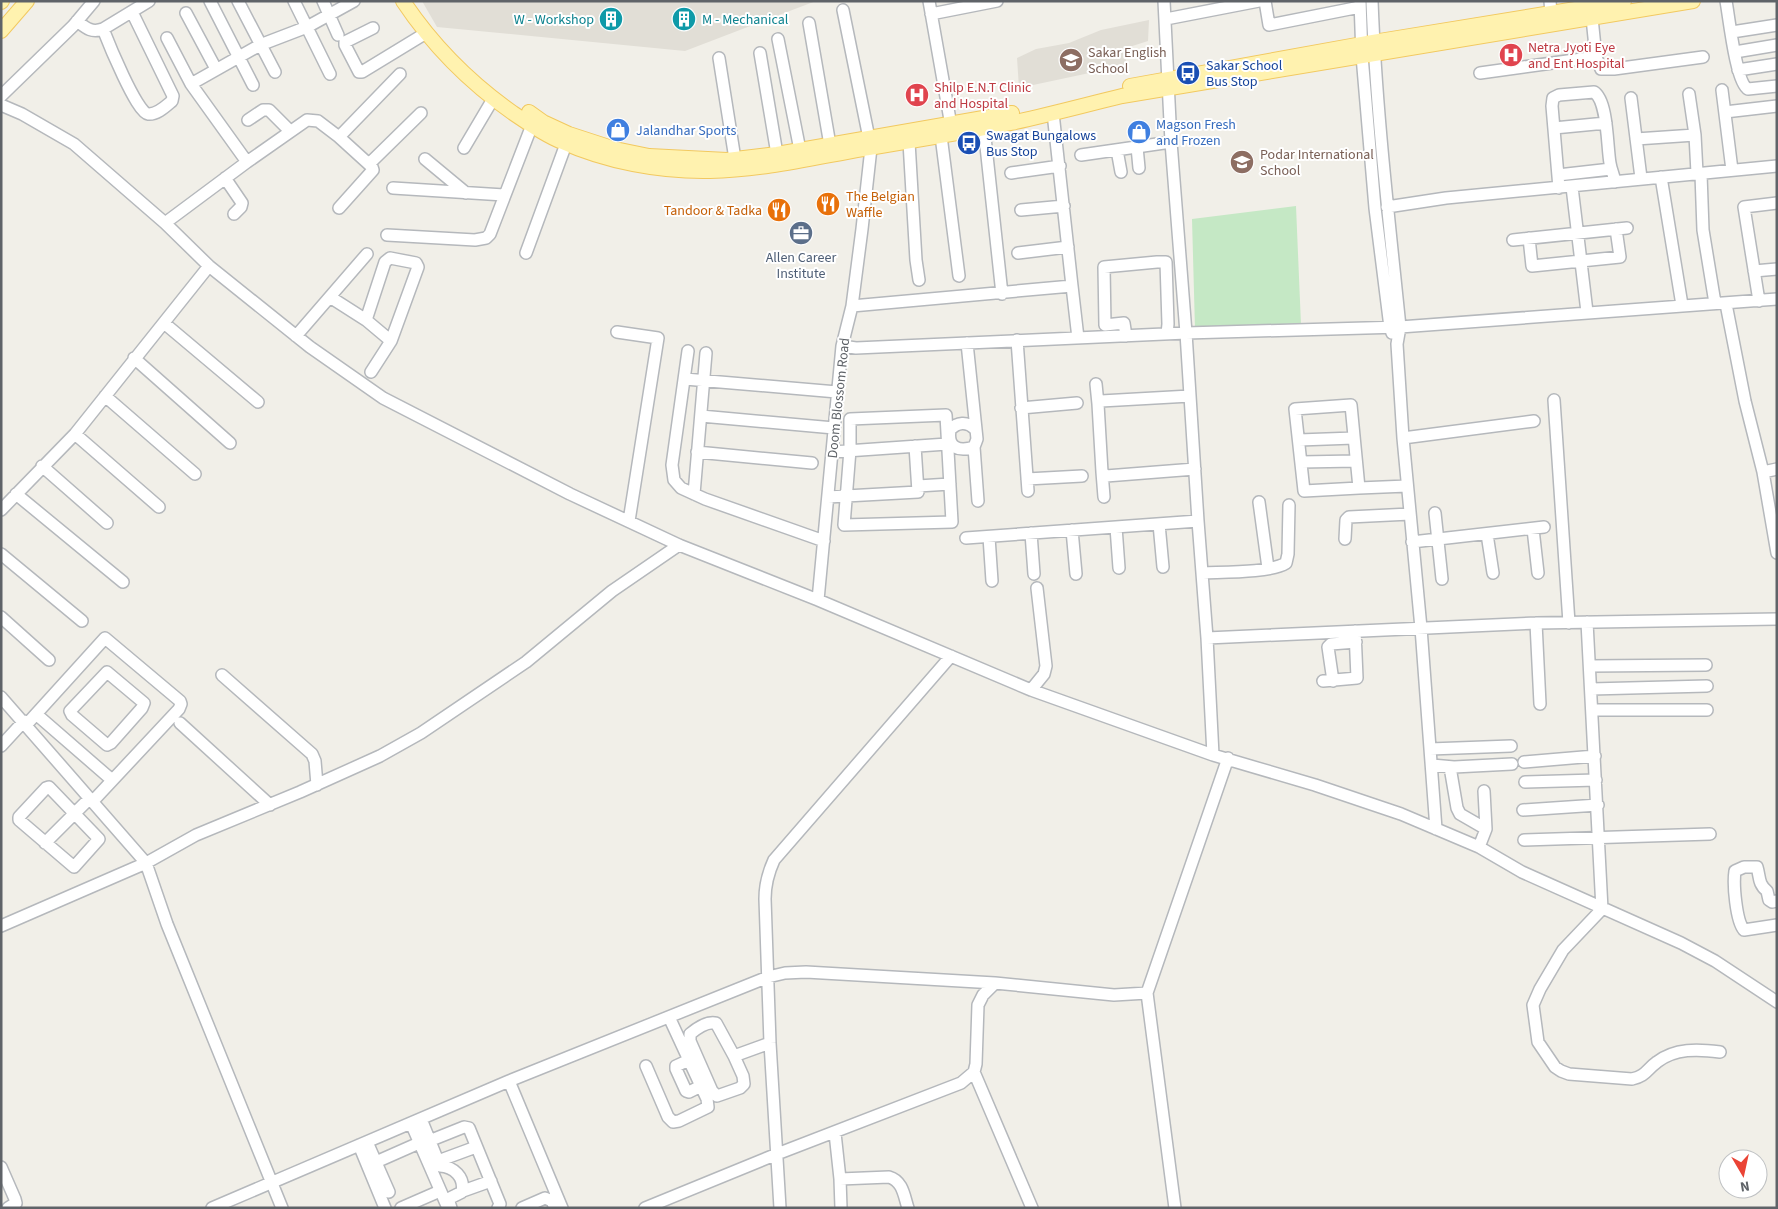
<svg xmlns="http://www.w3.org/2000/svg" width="1778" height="1209" font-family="'Source Sans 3',sans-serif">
  <rect width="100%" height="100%" fill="#f1efe8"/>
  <!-- education -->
  <path fill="#e1ded6" d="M 422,1 L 816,1 L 685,51 L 437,27 Z
    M 1149,20 L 1148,41 L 1123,49 L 1127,65 L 1019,88 L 1017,58 L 1036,49 L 1069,43 L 1101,30 Z"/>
  <!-- green -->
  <path fill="#c5e8c5" d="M 1296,206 L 1301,325 L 1195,329 L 1192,219 Z"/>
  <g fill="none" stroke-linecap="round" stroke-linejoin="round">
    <!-- minor casing -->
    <g stroke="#b5b8bc" stroke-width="14">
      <path id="minor" d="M 210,1 L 253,85
        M 238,1 L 275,72
        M 294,1 L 330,74
        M 323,1 L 338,35
        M 929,1 L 952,131
        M 1164,1 L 1171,142 L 1186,333 L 1400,327 L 1777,299
        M 1265,1 L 1269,25 L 1360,7
        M 1360,1 L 1362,56 L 1375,208 L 1390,327 L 1392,333
        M 1372,1 C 1376,110 1389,219 1400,327 L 1397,344 L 1403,438 L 1421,628 L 1436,829
        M 1550,1 L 1551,13
        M 1726,1 C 1729,17 1736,83 1748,89 L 1777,86
        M 186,13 L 216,69
        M 931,14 L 997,1
        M 1592,18 L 1596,57 L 1601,69 L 1614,69 L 1703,57
        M 1166,19 L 1259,1
        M 77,21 C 86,28 91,33 103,29 L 149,1
        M 809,23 L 830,145
        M 373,28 L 345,42 L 345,45 L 359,72 L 362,72 L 426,33
        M 103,29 C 108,42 137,113 148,114 C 157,115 166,106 172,101 L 173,96 L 132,12
        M 1732,32 L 1777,25
        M 167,38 L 191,84 L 247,162
        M 778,39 L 800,150
        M 1735,52 L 1777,45
        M 760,53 L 777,154
        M 719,58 L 735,159
        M 1738,70 L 1777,64
        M 1480,73 L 1596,57
        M 191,84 L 260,45 L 307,27 L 354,1
        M 1722,90 L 1732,170
        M 1689,94 L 1695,135 L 1697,173
        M 1,96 L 73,26 L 94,1
        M 1631,98 L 1641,178
        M 1,105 L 22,114 L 74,144 L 165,223 L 209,266 L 310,347 L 383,398 L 570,494 L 679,545 L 818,600 L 1031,690 L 1213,755 L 1315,785 L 1401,814 L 1479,847 L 1522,872 L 1681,943 L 1715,961 L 1777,1002
        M 1725,112 L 1777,106
        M 1053,113 L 1072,286
        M 248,120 L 263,110 L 269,110 L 290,131
        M 984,128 L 1002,294
        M 1554,128 L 1606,123
        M 941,136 L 959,276
        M 339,137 L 372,167 L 373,170 L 339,208
        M 1636,139 L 1695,135
        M 909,142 L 916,260 L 919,280
        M 1137,147 L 1139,168
        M 464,148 L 493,99
        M 1117,150 L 1121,172
        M 1081,155 L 1171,142
        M 425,159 L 466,193
        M 369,164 L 421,113
        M 1011,173 L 1060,166
        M 1701,174 L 1703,230 L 1715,303
        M 1558,175 L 1611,169
        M 1661,177 L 1682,305
        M 225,178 L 242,203 L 241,207 L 234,214
        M 1572,187 L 1587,312
        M 393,188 L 504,195
        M 1559,188 L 1552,106 L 1553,98 L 1559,95 L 1594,92 C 1608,101 1607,147 1610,163 C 1611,170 1614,175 1615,182
        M 1387,207 L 1446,198 L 1777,166
        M 1021,210 L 1064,206
        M 165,223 L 247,162 L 307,120 L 318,121 L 339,137 L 400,74
        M 387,235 L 475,240 L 486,238 L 490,234 L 532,125
        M 1529,238 L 1532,266 L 1620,257 L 1616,229
        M 1513,240 L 1627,228
        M 526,253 L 566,144
        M 1018,253 L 1068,247
        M 1754,271 L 1777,269
        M 330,297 L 366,320 L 391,341 L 371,372
        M 1759,301 L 1744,207 L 1777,203
        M 1726,304 L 1745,401 L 1763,472 L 1777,553
        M 852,306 L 1072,286 L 1078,338
        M 366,320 L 385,262 L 390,258 L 416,263 L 418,267 L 391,341
        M 164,323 L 258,402
        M 617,332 L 658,338 L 629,521
        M 296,336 L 367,254
        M 1126,336 L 1124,323 L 1105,325 L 1104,267 L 1157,262 L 1166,262 L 1168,324 L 1167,334
        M 1017,340 L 1028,491
        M 967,343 L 977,439 L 974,447 L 978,501
        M 842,346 L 856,348 L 1186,333 L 1198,521 L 1207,638 L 1536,623 L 1777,619
        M 688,351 L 672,465 L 674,480 L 681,488 L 705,499 L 824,541
        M 134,358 L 230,443
        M 685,379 L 837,392
        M 1096,384 L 1098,404
        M 105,396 L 195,474
        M 1190,396 L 1101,401 L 1098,404 L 1102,472 L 1106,476 L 1195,469
        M 1554,400 L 1569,623
        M 1021,408 L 1077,403
        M 946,415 L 952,522 L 844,525 L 850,450 L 850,419 Z
        M 701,416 L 834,428
        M 75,434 L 159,507
        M 1403,438 L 1534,421
        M 1299,440 L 1354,438
        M 974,447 C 959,452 947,448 950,430 C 957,422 967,421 975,429
        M 697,452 L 812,463
        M 832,452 L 947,444
        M 1301,462 L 1356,461
        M 42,466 L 107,523
        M 1102,472 L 1104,497
        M 1763,472 L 1777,469
        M 1027,479 L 1082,476
        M 918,486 L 950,484
        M 1359,488 L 1304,491 L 1295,409 L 1351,405 L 1359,488 L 1407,486
        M 16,494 L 123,582
        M 694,494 L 706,353
        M 828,497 L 918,492 L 915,446
        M 1259,502 L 1268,568
        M 1,510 L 75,434 L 209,266
        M 1435,513 L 1442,579
        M 1159,524 L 1163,567
        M 1116,527 L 1119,568
        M 1533,529 L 1538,573
        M 1072,530 L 1076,574
        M 1031,533 L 1034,574
        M 1487,534 L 1493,573
        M 989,537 L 992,581
        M 966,538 L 1198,521
        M 1345,539 L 1346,520 L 1349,517 L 1410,514
        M 1412,542 L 1544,527
        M 1,554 L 82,621
        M 1203,573 C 1223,572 1270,573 1286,563 L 1288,554 L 1289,505
        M 818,600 L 842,346 L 852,306 L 862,229 L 871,148 L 843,10
        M 1,617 L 49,660
        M 1587,622 L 1602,909 L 1563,950 L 1540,989 L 1533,1005 L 1538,1042 L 1555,1067 L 1561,1071 L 1569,1074 L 1632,1079 C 1646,1076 1646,1070 1657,1062 C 1675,1048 1698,1049 1720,1052
        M 1536,623 L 1540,704
        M 1207,638 L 1213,755
        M 1590,666 L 1706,665
        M 107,672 L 144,703 L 142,708 L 111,743 L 107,745 L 72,715 L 70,711 Z
        M 222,675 L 312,754 L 315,761 L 317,785
        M 1323,681 L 1357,678 L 1355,631
        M 1333,681 L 1328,647 L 1331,644 L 1356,642
        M 1591,689 L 1707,686
        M 1031,690 L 1044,674 L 1046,666 L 1037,588
        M 1,697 L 146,863 L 167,924 L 282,1208
        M 1592,710 L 1707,710
        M 36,714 L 112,780
        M 180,723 L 270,805
        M 27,724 L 105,638 L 180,701 L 181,704 L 179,709 L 93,801
        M 1,746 L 24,721
        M 1430,749 L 1511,746
        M 1524,762 L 1595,756
        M 1432,765 L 1454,767 L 1512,764
        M 1450,767 L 1457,808 L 1460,814 L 1486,829
        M 1525,782 L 1596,780
        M 49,787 L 99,839 L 74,867 L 19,820 L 19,817 L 46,788 Z
        M 1523,810 L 1598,805
        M 1524,840 L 1710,834
        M 45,843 L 90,798
        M 1479,847 L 1486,829 L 1484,791
        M 1777,901 L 1772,902 L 1769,900 L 1767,891 C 1758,884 1760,877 1757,867 L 1744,867 L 1735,871 C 1733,884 1736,921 1744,930 L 1777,925
        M 1,926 L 146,863 L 196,835 L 300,792 L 380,756 L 421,733 L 526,662 L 612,591 L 679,545
        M 1147,993 L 1175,1208
        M 734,1056 L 716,1023 C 707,1021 697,1028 690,1034 L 690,1041 L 712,1091 L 717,1096 L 740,1088 L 744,1084 L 743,1076 L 734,1056 L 770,1043
        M 689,1060 L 676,1066 L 676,1069 L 686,1091 L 689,1092 L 701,1086
        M 646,1066 L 668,1117 L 673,1122 L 679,1121 L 708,1107 L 707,1099 L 669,1017
        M 974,1072 L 1032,1208
        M 509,1081 L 562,1208
        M 421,1119 L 440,1166 C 454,1167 465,1177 462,1192 L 448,1199 L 451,1208
        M 411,1123 L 448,1208
        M 835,1133 L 840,1179
        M 429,1141 L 464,1127 L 469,1128 L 500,1204 L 498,1208
        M 367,1142 L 389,1192
        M 359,1145 L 385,1208
        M 438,1161 L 476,1147
        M 376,1162 L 419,1143
        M 1,1167 L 15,1199 L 16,1203 L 8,1208
        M 463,1191 L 491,1181
        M 212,1208 L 509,1081 L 768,977 L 785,973 L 806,972 L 995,983
        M 401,1208 L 440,1191
        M 522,1208 L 545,1198 L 552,1201 L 555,1208
        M 645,1208 L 777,1154 L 961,1083 L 974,1072 L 976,1064 L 978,1005 L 983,995 L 995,983 L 1114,995 L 1147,993 L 1228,758
        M 780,1208 L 770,1043 L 765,899 C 765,885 768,873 774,860 L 951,656
        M 841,1208 L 840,1179 L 889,1177 C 903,1181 904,1196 908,1208"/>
    </g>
    <!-- major casing -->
    <g stroke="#f2c960" stroke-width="16">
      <path id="major" d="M 403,1 C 433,46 469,82 513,113 C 528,123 543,134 560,141 C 606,162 660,172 710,171 C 762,170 812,158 863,149 C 912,141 962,133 1011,123 C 1048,115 1085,105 1122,96 L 1693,1
        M 1,2 L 2,1
        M 1,31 L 27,1
        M 1130,86 L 1373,42 L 1624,1
        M 529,112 L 543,122 L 569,134 L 615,149 L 649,156 L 727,160 L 777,154 L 1012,113"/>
    </g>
    <!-- minor -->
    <use href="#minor" stroke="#fff" stroke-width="11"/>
    <!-- major -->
    <use href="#major" stroke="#fff2af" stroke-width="14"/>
  </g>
  <!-- icons -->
  <defs>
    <g id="building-disc" transform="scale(1.25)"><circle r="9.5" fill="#0f9aa8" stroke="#fff"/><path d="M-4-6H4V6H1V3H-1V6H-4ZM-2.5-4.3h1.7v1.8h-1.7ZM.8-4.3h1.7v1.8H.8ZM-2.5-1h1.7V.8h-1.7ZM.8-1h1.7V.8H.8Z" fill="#fff"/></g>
    <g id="hospital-disc" transform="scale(1.25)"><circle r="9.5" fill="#e0444e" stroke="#fff"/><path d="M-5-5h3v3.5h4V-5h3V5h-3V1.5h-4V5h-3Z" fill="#fff"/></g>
    <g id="school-disc" transform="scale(1.25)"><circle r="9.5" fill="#8d6e63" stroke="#fff"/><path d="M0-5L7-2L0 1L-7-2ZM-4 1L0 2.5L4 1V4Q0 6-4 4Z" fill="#fff"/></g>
    <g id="bus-disc" transform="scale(1.25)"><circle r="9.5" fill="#1a4fb4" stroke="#fff"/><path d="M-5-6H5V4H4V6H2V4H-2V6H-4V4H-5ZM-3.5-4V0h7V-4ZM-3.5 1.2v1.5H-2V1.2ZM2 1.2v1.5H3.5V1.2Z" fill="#fff"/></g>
    <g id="shop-disc" transform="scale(1.25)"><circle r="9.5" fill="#3f7fe0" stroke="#fff"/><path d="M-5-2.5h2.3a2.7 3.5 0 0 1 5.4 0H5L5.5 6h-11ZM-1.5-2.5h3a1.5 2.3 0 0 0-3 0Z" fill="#fff"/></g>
    <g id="restaurant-disc" transform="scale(1.25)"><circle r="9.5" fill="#e8710a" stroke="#fff"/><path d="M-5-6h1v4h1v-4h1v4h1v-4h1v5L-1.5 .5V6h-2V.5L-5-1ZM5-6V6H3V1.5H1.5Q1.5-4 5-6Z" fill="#fff"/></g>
    <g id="office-disc" transform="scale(1.25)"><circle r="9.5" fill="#5c6f8a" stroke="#fff"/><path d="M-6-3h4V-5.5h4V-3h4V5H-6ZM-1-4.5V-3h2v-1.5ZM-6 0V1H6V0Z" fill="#fff"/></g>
  </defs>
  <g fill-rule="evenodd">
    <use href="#building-disc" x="611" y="19"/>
    <use href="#building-disc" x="684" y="19"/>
    <use href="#hospital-disc" x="1511" y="55"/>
    <use href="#school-disc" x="1071" y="60"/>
    <use href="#bus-disc" x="1188" y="73"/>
    <use href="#hospital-disc" x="917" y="95"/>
    <use href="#shop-disc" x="618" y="130"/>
    <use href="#shop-disc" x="1139" y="132"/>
    <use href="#bus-disc" x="969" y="143"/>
    <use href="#school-disc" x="1242" y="162"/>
    <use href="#restaurant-disc" x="828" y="204"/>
    <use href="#restaurant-disc" x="779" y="210"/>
    <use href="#office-disc" x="801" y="233"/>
  </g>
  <g text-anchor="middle" stroke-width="4" stroke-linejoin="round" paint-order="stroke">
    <!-- culture labels -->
    <g font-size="14" fill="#0d838f" stroke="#fff" text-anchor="end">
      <text x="594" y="24">W - Workshop</text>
      <text x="702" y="24" text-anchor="start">M - Mechanical</text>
    </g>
    <!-- health labels -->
    <g font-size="14" fill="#be3a42" stroke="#fff" text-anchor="start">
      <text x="1528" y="52">Netra Jyoti Eye<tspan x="1528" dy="16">and Ent Hospital</tspan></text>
      <text x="934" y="92">Shilp E.N.T Clinic<tspan x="934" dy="16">and Hospital</tspan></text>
    </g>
    <!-- education labels -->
    <g font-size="14" fill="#785e54" stroke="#fff" text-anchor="start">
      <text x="1088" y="57">Sakar English<tspan x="1088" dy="16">School</tspan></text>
      <text x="1260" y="159">Podar International<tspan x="1260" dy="16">School</tspan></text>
    </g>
    <!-- transit labels -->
    <g font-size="14" fill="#164399" stroke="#fff" text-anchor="start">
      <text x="1206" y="70">Sakar School<tspan x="1206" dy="16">Bus Stop</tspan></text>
      <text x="986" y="140">Swagat Bungalows<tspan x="986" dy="16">Bus Stop</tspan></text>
    </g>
    <!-- shop labels -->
    <g font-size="14" fill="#366cbe" stroke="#fff" text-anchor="start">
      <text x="1156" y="129">Magson Fresh<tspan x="1156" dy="16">and Frozen</tspan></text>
      <text x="636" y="135">Jalandhar Sports</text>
    </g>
    <!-- food labels -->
    <g font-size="14" fill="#c56008" stroke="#fff" text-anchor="start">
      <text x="846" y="201">The Belgian<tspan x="846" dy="16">Waffle</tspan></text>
      <text x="762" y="215" text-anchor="end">Tandoor &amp; Tadka</text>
    </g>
    <!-- service labels -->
    <g font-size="14" fill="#4e5e75" stroke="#fff">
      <text x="801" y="262">Allen Career<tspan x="801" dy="16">Institute</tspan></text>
    </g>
    <!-- street labels -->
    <g font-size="14" fill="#5f6368" stroke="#fff">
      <text transform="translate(838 398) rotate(-84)" y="5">Doom Blossom Road</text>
    </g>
  </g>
  <!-- border -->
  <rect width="1778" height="1209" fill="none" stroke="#5f6368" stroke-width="5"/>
  <!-- north arrow -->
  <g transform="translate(1743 1174) rotate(171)"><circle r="24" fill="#ffffff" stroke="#bfc1c3"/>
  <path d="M0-4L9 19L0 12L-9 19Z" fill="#ea4335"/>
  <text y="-8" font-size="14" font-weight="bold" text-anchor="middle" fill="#5f6368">N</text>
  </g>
</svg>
